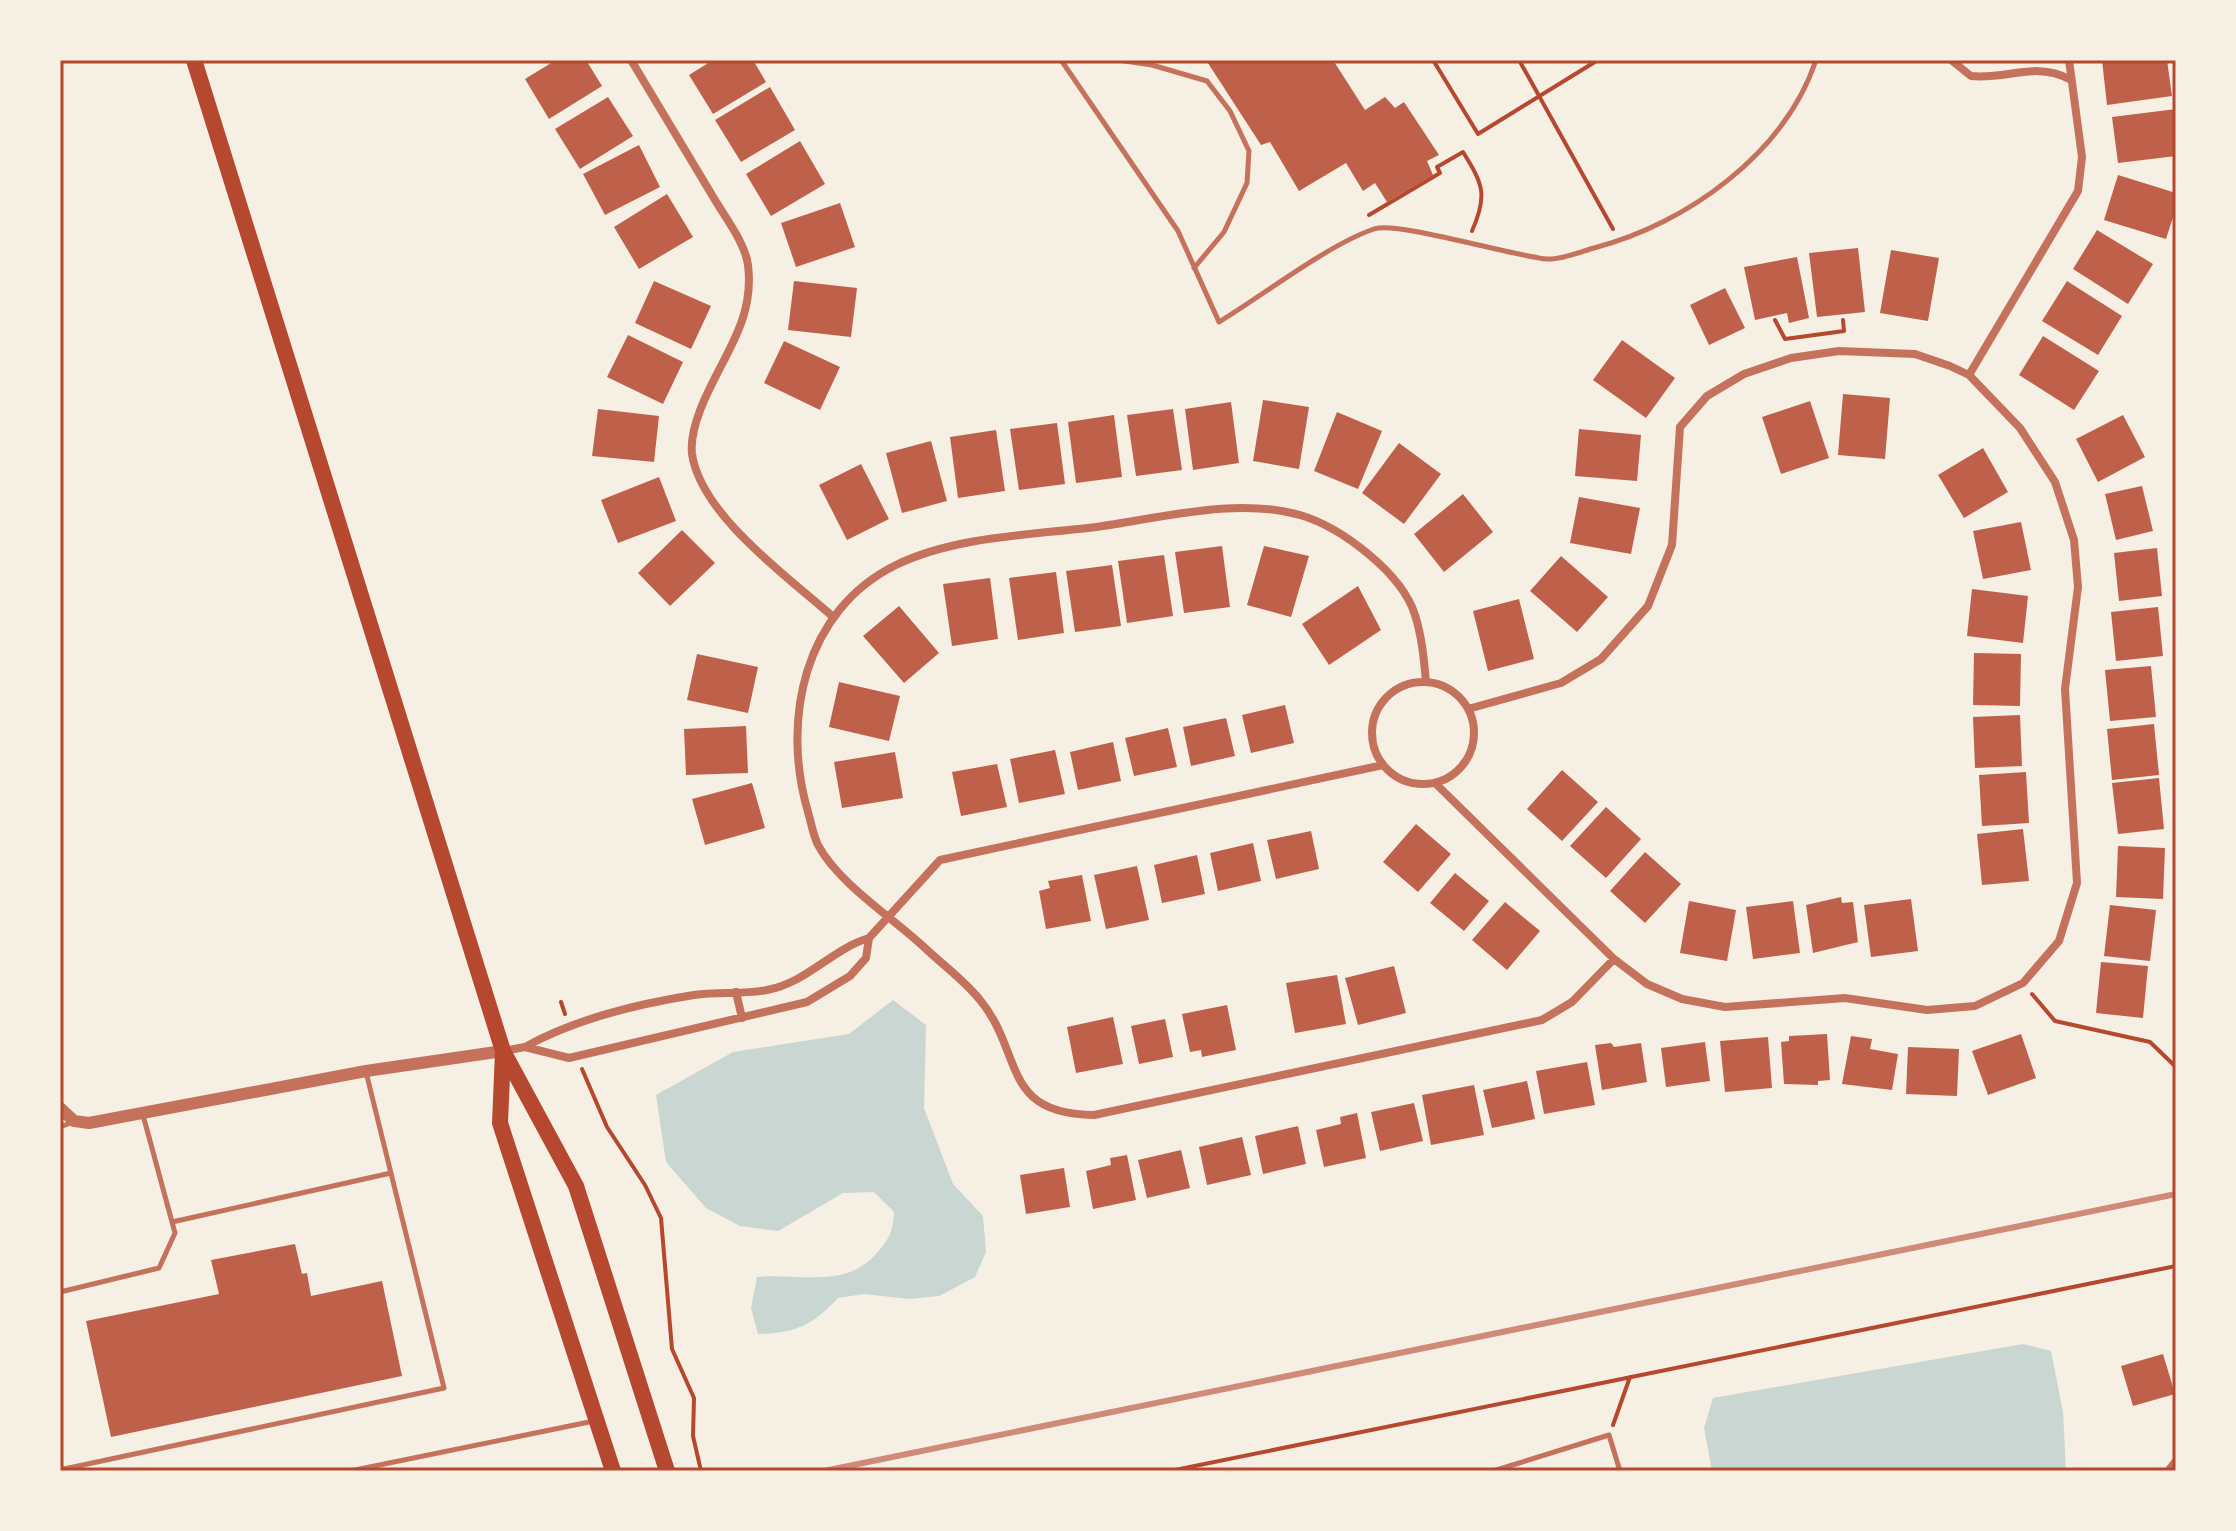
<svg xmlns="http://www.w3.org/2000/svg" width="2236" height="1531" font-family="Literata,serif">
  <rect width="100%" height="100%" fill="#f6efe4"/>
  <!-- water -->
  <path fill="#c9d6d2" d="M 893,1000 L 926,1025 L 924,1108 L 953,1184 L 983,1216 L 986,1252 L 975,1277 L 939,1296 L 909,1299 L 864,1294 L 838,1298 C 813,1325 796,1333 758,1334 L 751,1308 L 757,1277 C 798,1273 844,1289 875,1255 C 889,1239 893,1233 894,1212 L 874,1192 L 843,1193 L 778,1231 L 740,1226 L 706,1208 L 666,1162 L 656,1095 L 733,1052 L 849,1034 Z
    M 2023,1344 L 2051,1351 L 2063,1412 L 2066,1471 L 1712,1471 L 1704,1428 L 1713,1398 Z"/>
  <!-- building -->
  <path fill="#bf614a" d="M 556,60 L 586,60 L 602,86 L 549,119 L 525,79 Z
    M 713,60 L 753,60 L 766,82 L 713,114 L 689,75 Z
    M 1206,60 L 1333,60 L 1365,110 L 1385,97 L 1395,108 L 1404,102 L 1439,155 L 1427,161 L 1433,175 L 1387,202 L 1375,183 L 1363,191 L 1346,163 L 1299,191 L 1270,142 L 1261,145 Z
    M 2102,60 L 2167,60 L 2172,96 L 2107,105 Z
    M 770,87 L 795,130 L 741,162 L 715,120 Z
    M 608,97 L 633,136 L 580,169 L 555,129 Z
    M 2176,109 L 2176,156 L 2118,163 L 2112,117 Z
    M 800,141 L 825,184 L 771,216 L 746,174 Z
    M 639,145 L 660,187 L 605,215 L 583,174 Z
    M 2118,175 L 2176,193 L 2176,208 L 2166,239 L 2104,220 Z
    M 667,194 L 693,237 L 639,269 L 614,227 Z
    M 840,203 L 855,247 L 796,267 L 781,223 Z
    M 2097,230 L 2153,264 L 2128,304 L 2073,269 Z
    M 1858,248 L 1865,312 L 1817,317 L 1809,253 Z
    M 1891,250 L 1939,258 L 1928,321 L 1880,313 Z
    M 1797,257 L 1809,318 L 1789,323 L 1787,313 L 1755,320 L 1744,267 Z
    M 654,281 L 711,306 L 691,349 L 635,323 Z
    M 794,281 L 857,288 L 851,337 L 788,330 Z
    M 2067,281 L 2122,316 L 2098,355 L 2042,321 Z
    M 1725,288 L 1745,328 L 1709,345 L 1690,305 Z
    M 628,335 L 683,362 L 663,404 L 607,377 Z
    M 2043,336 L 2099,371 L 2074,410 L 2019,375 Z
    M 1622,340 L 1675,378 L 1646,418 L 1593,380 Z
    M 784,341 L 840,367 L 820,410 L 764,383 Z
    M 1843,394 L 1890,398 L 1885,459 L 1838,455 Z
    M 1263,400 L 1309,407 L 1299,469 L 1253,461 Z
    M 1810,401 L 1829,458 L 1781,474 L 1762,417 Z
    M 1231,402 L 1239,463 L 1193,470 L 1185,409 Z
    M 598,409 L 659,416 L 654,462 L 592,456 Z
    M 1173,409 L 1182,470 L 1136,476 L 1127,415 Z
    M 1337,412 L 1382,431 L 1358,489 L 1314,471 Z
    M 1114,415 L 1122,477 L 1076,483 L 1068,422 Z
    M 2123,415 L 2145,457 L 2098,482 L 2076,439 Z
    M 1057,423 L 1065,484 L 1019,490 L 1010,429 Z
    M 1579,429 L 1641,435 L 1637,481 L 1575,476 Z
    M 996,430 L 1005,491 L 958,498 L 950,437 Z
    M 931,441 L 947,501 L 902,513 L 886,453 Z
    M 1399,443 L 1441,474 L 1404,524 L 1362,493 Z
    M 1983,448 L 2008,492 L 1964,518 L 1938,475 Z
    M 861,464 L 889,519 L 847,540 L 819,485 Z
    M 659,477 L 676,521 L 618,543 L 601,500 Z
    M 2142,486 L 2153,531 L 2116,540 L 2105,494 Z
    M 1463,494 L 1493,532 L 1444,572 L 1414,534 Z
    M 1579,497 L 1640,508 L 1631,554 L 1570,543 Z
    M 2021,522 L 2031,570 L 1983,579 L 1973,531 Z
    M 682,530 L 715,563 L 670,606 L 638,573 Z
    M 1222,546 L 1230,607 L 1184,613 L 1175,552 Z
    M 1264,546 L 1309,556 L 1291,617 L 1247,605 Z
    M 2157,548 L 2162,596 L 2119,601 L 2114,553 Z
    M 1164,555 L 1173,616 L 1127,623 L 1118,561 Z
    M 1561,556 L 1608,597 L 1577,632 L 1530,591 Z
    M 1112,565 L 1121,626 L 1075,632 L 1066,571 Z
    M 1056,572 L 1064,633 L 1018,640 L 1009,578 Z
    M 990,578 L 998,639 L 952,646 L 943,584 Z
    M 1358,586 L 1381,630 L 1329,665 L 1302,624 Z
    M 1972,589 L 2028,596 L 2023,643 L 1967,636 Z
    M 1519,599 L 1534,659 L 1488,671 L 1473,611 Z
    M 899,606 L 939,653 L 904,683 L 863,636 Z
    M 2158,607 L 2163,656 L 2116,661 L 2111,612 Z
    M 1974,653 L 2021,654 L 2020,706 L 1973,705 Z
    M 697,654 L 758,667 L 748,713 L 687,700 Z
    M 2151,666 L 2156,717 L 2110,721 L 2105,670 Z
    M 839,682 L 900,696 L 889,741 L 829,727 Z
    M 1285,705 L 1294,743 L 1251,753 L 1242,715 Z
    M 2020,715 L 2022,766 L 1975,768 L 1973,717 Z
    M 1226,718 L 1235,756 L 1191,766 L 1183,727 Z
    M 2154,724 L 2159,775 L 2112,780 L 2107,729 Z
    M 746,726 L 748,773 L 686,775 L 684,729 Z
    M 1168,728 L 1177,767 L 1134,776 L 1125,738 Z
    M 1113,742 L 1121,781 L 1078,790 L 1070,752 Z
    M 1055,750 L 1065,794 L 1019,803 L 1010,759 Z
    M 895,752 L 903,798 L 842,808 L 834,762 Z
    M 997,764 L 1007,807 L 961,816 L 952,772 Z
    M 1562,770 L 1598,802 L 1562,841 L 1527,809 Z
    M 2026,772 L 2029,823 L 1982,826 L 1979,775 Z
    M 2159,778 L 2164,829 L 2118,834 L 2112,783 Z
    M 752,783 L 765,828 L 705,845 L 692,799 Z
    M 1606,807 L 1641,839 L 1606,878 L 1570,846 Z
    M 1416,824 L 1451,854 L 1418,892 L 1383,862 Z
    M 2023,829 L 2029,881 L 1982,885 L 1977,834 Z
    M 1311,831 L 1319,869 L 1276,879 L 1267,840 Z
    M 1253,843 L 1261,881 L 1218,891 L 1210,853 Z
    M 2118,846 L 2165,848 L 2163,899 L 2116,897 Z
    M 1645,852 L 1681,884 L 1645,923 L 1610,891 Z
    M 1197,855 L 1205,894 L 1162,903 L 1154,865 Z
    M 1137,866 L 1149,920 L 1106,929 L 1094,875 Z
    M 1455,873 L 1489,901 L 1464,931 L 1430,903 Z
    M 1082,875 L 1091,921 L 1046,929 L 1039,891 L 1050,888 L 1048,881 Z
    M 1841,897 L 1842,903 L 1853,902 L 1858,942 L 1813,953 L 1806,905 Z
    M 1911,899 L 1918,951 L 1871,957 L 1864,905 Z
    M 1689,901 L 1736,910 L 1727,961 L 1680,953 Z
    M 1793,901 L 1800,953 L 1753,959 L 1746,907 Z
    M 1505,902 L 1540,931 L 1507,970 L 1472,940 Z
    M 2110,905 L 2156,910 L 2150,961 L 2104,956 Z
    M 2101,962 L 2148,966 L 2143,1018 L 2096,1013 Z
    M 1394,966 L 1406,1013 L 1358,1025 L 1345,978 Z
    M 1337,975 L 1346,1024 L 1295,1033 L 1286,983 Z
    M 1227,1005 L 1236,1050 L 1202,1057 L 1201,1050 L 1190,1052 L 1182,1014 Z
    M 1113,1017 L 1123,1064 L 1076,1073 L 1067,1027 Z
    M 1165,1019 L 1173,1057 L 1139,1064 L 1131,1026 Z
    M 1827,1034 L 1830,1080 L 1818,1081 L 1818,1085 L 1784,1084 L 1781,1042 L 1789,1041 L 1789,1036 Z
    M 2021,1034 L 2036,1078 L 1988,1095 L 1972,1051 Z
    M 1851,1036 L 1872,1039 L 1870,1049 L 1898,1054 L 1892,1090 L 1842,1084 Z
    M 1768,1037 L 1772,1088 L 1725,1092 L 1720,1041 Z
    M 1705,1042 L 1710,1081 L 1666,1087 L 1661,1048 Z
    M 1611,1043 L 1614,1047 L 1641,1043 L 1647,1082 L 1602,1090 L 1595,1045 Z
    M 1908,1047 L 1959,1049 L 1957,1096 L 1906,1094 Z
    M 1587,1062 L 1595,1105 L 1544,1114 L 1536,1071 Z
    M 1527,1081 L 1535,1119 L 1492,1128 L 1483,1090 Z
    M 1474,1085 L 1484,1135 L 1431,1145 L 1422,1095 Z
    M 1414,1103 L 1423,1141 L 1380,1151 L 1371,1112 Z
    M 1357,1113 L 1366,1158 L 1324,1167 L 1316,1130 L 1341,1124 L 1340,1117 Z
    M 1298,1126 L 1306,1164 L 1263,1174 L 1255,1136 Z
    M 1242,1137 L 1251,1175 L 1207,1185 L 1199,1147 Z
    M 1181,1150 L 1190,1188 L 1147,1198 L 1138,1160 Z
    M 1127,1155 L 1136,1200 L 1093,1209 L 1086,1171 L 1111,1165 L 1110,1158 Z
    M 1064,1168 L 1070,1207 L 1026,1214 L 1020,1175 Z
    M 295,1244 L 302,1274 L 307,1273 L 311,1296 L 382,1281 L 402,1376 L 111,1437 L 86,1321 L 219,1294 L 211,1260 Z
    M 2163,1354 L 2175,1394 L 2133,1406 L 2121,1366 Z"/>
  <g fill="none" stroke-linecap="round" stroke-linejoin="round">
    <!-- path -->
    <path stroke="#b5482f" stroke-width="4" d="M 1433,60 L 1478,134 L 1598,60
      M 1519,60 L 1613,229
      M 1369,215 L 1440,173 L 1437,167 L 1463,152 C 1483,184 1488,195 1472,231
      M 1775,320 L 1785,339 L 1844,331 L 1843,320
      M 2032,994 L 2055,1021 L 2150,1042 L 2176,1067
      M 561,1002 L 565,1014
      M 582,1069 L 607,1127 L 645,1185 L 661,1218 L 672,1349 L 694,1398 L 693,1436 L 701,1471
      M 1613,1425 L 1630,1377
      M 1170,1471 L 2176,1266"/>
    <!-- service -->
    <path stroke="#c5725c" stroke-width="5" d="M 1061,60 L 1178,231 L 1219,322 C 1262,296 1329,244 1374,229 C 1398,221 1512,256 1547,259 C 1561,260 1580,252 1594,248 C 1687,224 1785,153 1816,60
      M 1118,60 L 1152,65 L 1207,81 L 1230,111 L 1249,151 L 1247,183 L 1224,232 L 1194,268
      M 60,1127 L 73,1122
      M 172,1222 L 391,1173
      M 60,1292 L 159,1268 L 175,1233 L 143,1115
      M 60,1467 L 64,1469 L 444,1388 L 366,1072
      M 350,1471 L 594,1421
      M 1493,1471 L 1609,1435 L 1620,1471"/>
    <!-- minor -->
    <path stroke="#c5725c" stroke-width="8" d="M 631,60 C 658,105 685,150 712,195 C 724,216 745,242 748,265 C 753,305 738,334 720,368 C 708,391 689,427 692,454 C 701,515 787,576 832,616
      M 1951,60 L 1971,76 C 2006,80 2036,61 2069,79
      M 1969,375 L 2078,191 L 2082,157 L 2069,60
      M 1426,682 C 1424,660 1422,637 1415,615 C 1402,573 1341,527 1300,515 C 1236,497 1161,518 1096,527 C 1032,535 955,536 896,565 C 804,610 781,720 808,812 C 811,822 813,835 818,845 C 838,883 893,918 925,948 C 943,965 965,981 980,1000 C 1024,1053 1000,1114 1094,1115 L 1542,1020 L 1572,1002 L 1614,959
      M1372 733a51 51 0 1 1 102 0a51 51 0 1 1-102 0Z
      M 1435,783 L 1614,959 L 1647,984 L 1682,999 L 1725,1007 L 1845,998 L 1927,1010 L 1975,1006 L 2023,983 L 2059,941 L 2077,883 L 2065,689 L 2078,587 L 2074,540 L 2055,482 L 2020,428 L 1969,375 L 1950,366 L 1915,354 L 1839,351 L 1791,358 L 1744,374 L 1707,396 L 1680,427 L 1672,545 L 1648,606 L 1601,659 L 1561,683 L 1468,709
      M 869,938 L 866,958 L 850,976 L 807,1002 L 569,1058 L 525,1047 C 575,1019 637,1004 694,995 C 718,991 743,995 767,990 C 808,982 832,949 869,938 Z
      M 869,938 L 940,860 L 1383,765
      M 736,992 L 742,1018
      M 503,1051 L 525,1047
      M 2168,1471 L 2176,1461"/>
    <!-- tertiary -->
    <path stroke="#c5725c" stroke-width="12" d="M 60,1108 L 74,1121 L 89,1123 L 366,1071 L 503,1051"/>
    <!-- primary -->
    <path stroke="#b5482f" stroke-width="16" d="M 194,60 L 503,1051 L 576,1186 L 667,1471
      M 503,1052 L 500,1123 L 613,1471"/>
    <!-- rail -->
    <path stroke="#cf8b77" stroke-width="6" d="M 824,1471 L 2176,1194"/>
  </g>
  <!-- border -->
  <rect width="2236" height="1531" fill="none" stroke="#f6efe4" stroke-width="124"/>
  <rect x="62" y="62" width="2112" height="1407" fill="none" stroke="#b5482f" stroke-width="3"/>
</svg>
